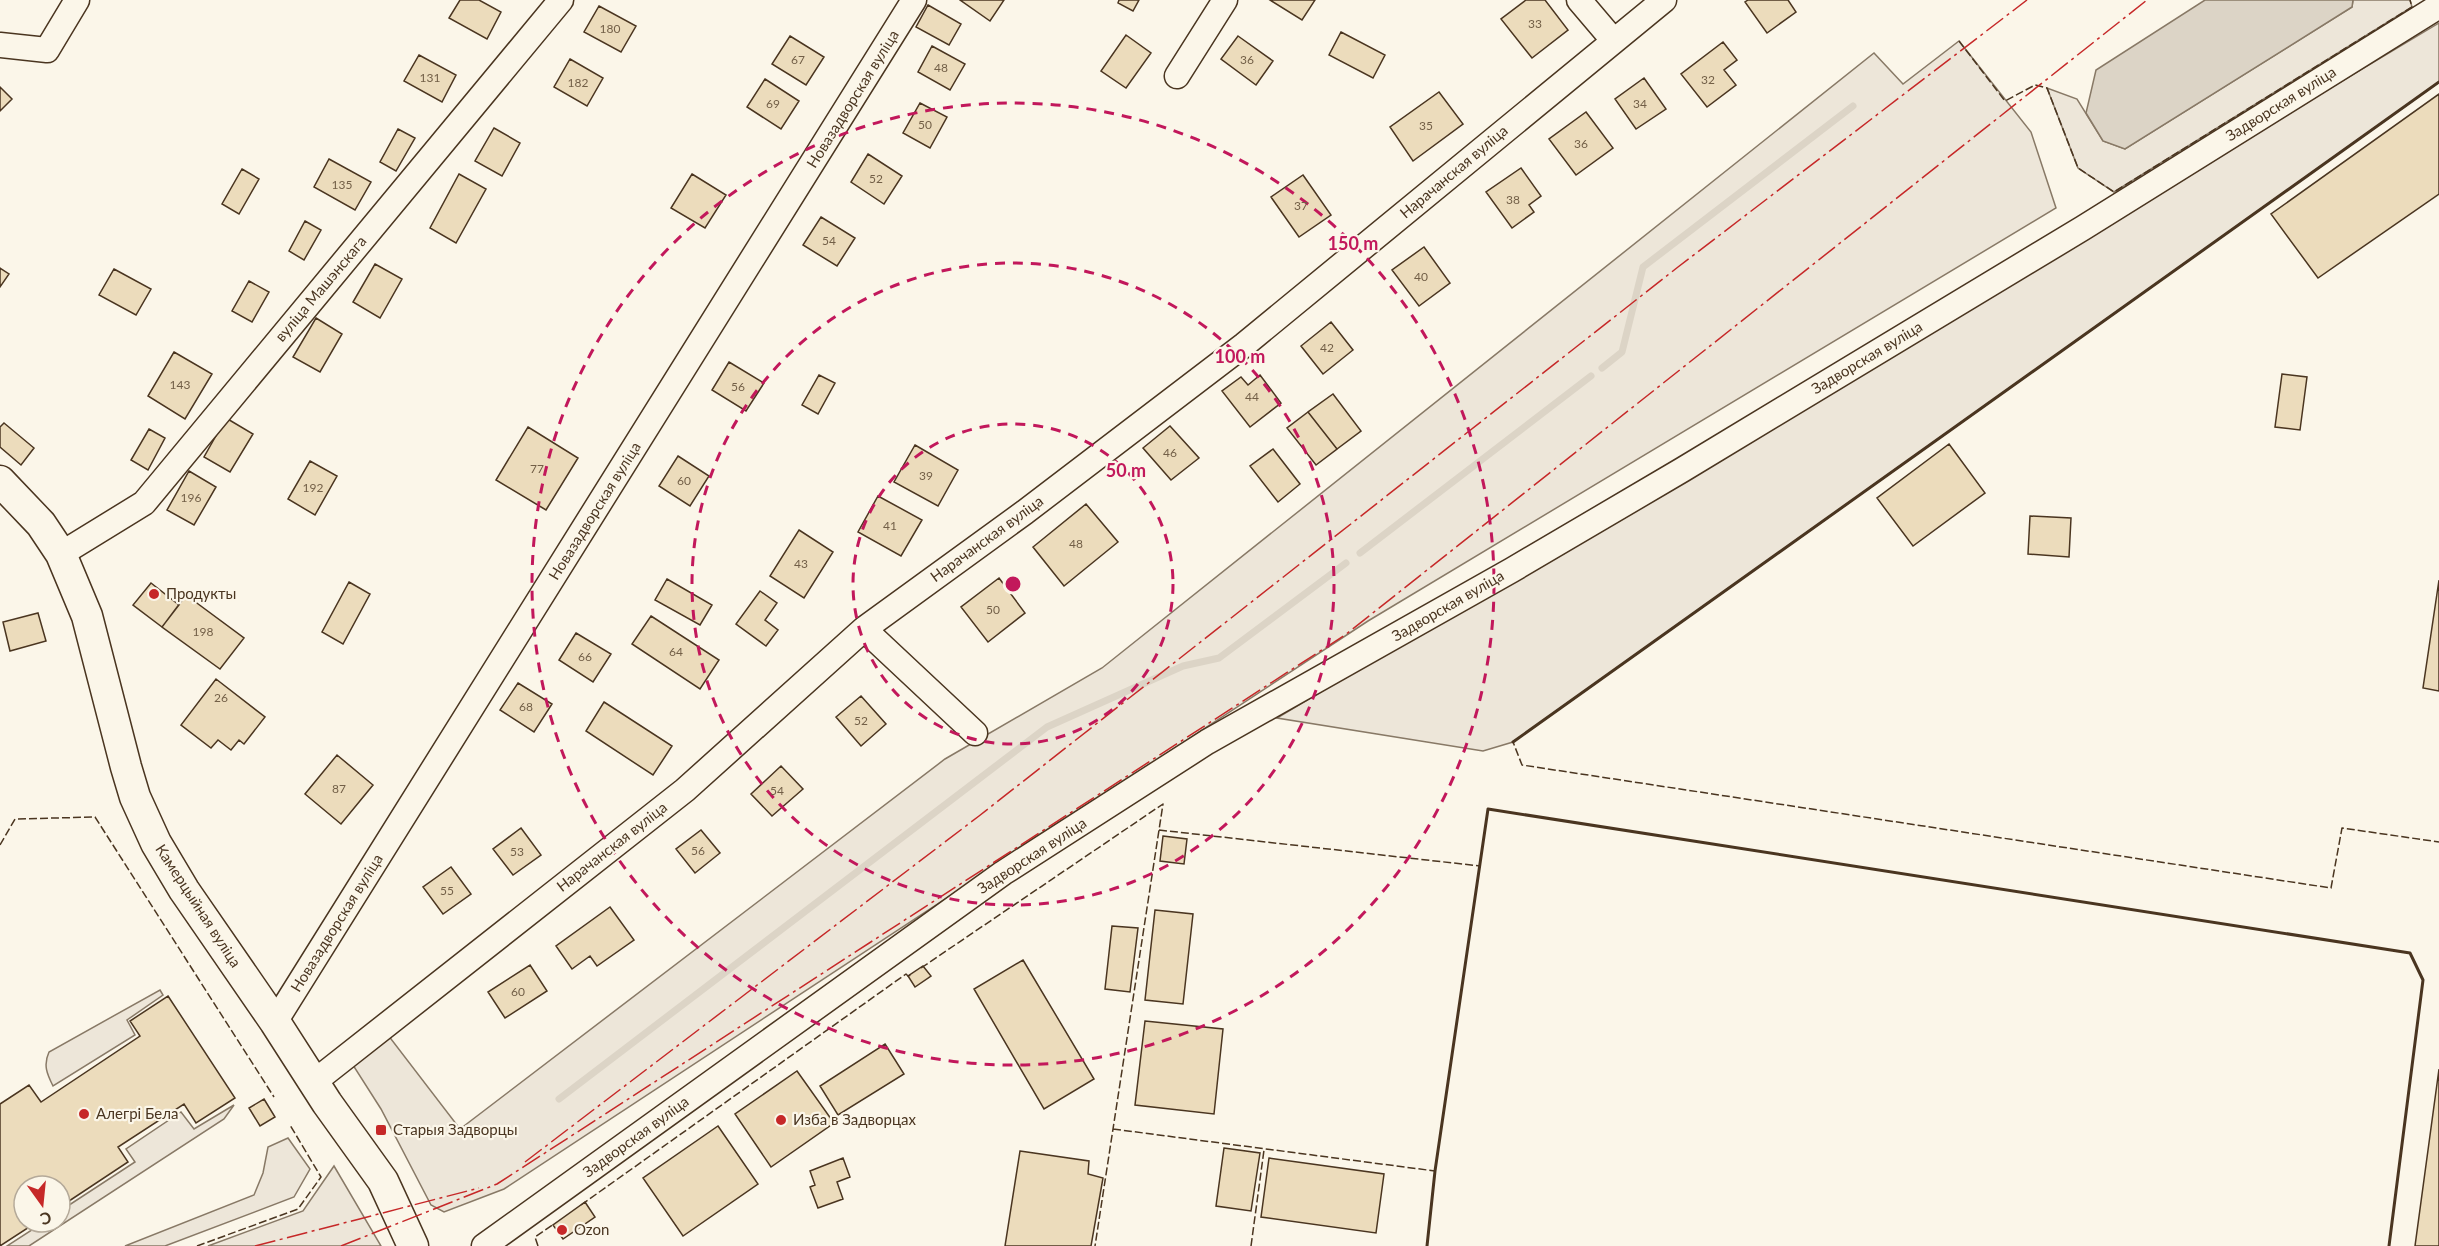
<svg xmlns="http://www.w3.org/2000/svg" width="2439" height="1246" font-family="Lato,sans-serif">
  <rect width="100%" height="100%" fill="#fbf6e9"/>
  <!-- green -->
  <path fill="#ede6d9" stroke="#887966" stroke-width="1.5" d="M 2353,0 L 2410,0 L 2412,7 L 2114,192 L 2078,168 L 2047,88 L 2077,99 L 2103,141 L 2125,149 L 2352,7 Z
    M 2439,23 L 2439,82 L 1513,742 L 1483,751 L 1277,718 Z
    M 1959,41 L 2031,132 L 2056,208 L 1368,621 L 504,1189 L 444,1212 L 431,1205 L 381,1109 L 351,1062 L 388,1035 L 460,1129 L 945,759 L 1102,668 L 1874,53 L 1903,84 Z
    M 160,990 L 163,995 L 127,1020 L 135,1035 L 53,1086 C 47,1074 43,1065 49,1052 Z
    M 234,1105 L 224,1119 L 29,1246 L 7,1246 L 44,1222 L 60,1222 L 60,1211 L 135,1162 L 126,1149 L 181,1112 L 194,1129 Z
    M 288,1138 L 310,1169 L 294,1197 L 165,1246 L 125,1246 L 254,1195 L 263,1173 L 268,1147 Z
    M 334,1166 L 381,1246 L 208,1246 L 303,1211 Z"/>
  <!-- water -->
  <path fill="#dcd4c6" stroke="#887966" stroke-width="1.5" d="M 2205,0 L 2353,0 L 2352,7 L 2125,149 L 2103,141 L 2086,113 L 2096,70 Z"/>
  <g fill="none" stroke-linecap="round" stroke-linejoin="round">
    <!-- stream -->
    <path stroke="#dcd4c6" stroke-width="7" d="M 1602,368 L 1622,352 L 1643,267 L 1853,106
      M 1360,553 L 1591,376
      M 559,1099 L 1047,727 L 1183,666 L 1219,658 L 1346,563"/>
  </g>
  <!-- building -->
  <path fill="#ecdcbc" stroke="#4a3520" stroke-width="1.5" d="M 460,0 L 479,0 L 501,12 L 487,39 L 449,18 Z
    M 960,0 L 1004,0 L 990,21 Z
    M 1119,0 L 1139,0 L 1133,11 L 1118,3 Z
    M 1270,0 L 1315,0 L 1302,20 Z
    M 1526,0 L 1545,0 L 1568,30 L 1532,58 L 1501,19 Z
    M 1748,0 L 1788,0 L 1796,12 L 1767,33 L 1745,2 Z
    M 928,5 L 961,24 L 949,45 L 916,27 Z
    M 599,6 L 636,26 L 621,52 L 584,32 Z
    M 1341,32 L 1385,55 L 1373,78 L 1329,55 Z
    M 1126,35 L 1151,53 L 1126,88 L 1101,71 Z
    M 790,36 L 824,57 L 806,85 L 772,64 Z
    M 1238,36 L 1273,61 L 1256,85 L 1221,59 Z
    M 1723,42 L 1737,60 L 1724,70 L 1736,85 L 1707,107 L 1681,74 Z
    M 932,46 L 965,64 L 950,90 L 918,72 Z
    M 419,55 L 456,75 L 442,102 L 404,81 Z
    M 570,59 L 603,78 L 587,106 L 554,87 Z
    M 1644,78 L 1666,109 L 1636,129 L 1615,99 Z
    M 765,79 L 799,101 L 781,129 L 747,107 Z
    M 0,87 L 12,99 L 0,111 Z
    M 1439,92 L 1463,124 L 1413,161 L 1390,127 Z
    M 2439,94 L 2439,194 L 2318,278 L 2271,214 Z
    M 920,103 L 947,117 L 930,148 L 903,133 Z
    M 1586,112 L 1613,148 L 1576,175 L 1549,139 Z
    M 494,128 L 520,143 L 502,176 L 475,161 Z
    M 398,129 L 415,138 L 396,171 L 380,162 Z
    M 868,154 L 902,176 L 884,204 L 851,182 Z
    M 329,159 L 371,182 L 355,210 L 314,187 Z
    M 1521,168 L 1541,196 L 1529,205 L 1534,212 L 1512,228 L 1486,192 Z
    M 242,169 L 259,179 L 239,214 L 222,204 Z
    M 459,174 L 486,189 L 456,243 L 430,228 Z
    M 692,174 L 726,195 L 705,228 L 671,208 Z
    M 1303,175 L 1331,215 L 1299,237 L 1271,197 Z
    M 821,217 L 855,238 L 837,266 L 803,245 Z
    M 305,221 L 321,230 L 304,260 L 289,251 Z
    M 1424,247 L 1450,283 L 1419,306 L 1392,270 Z
    M 375,264 L 402,279 L 380,318 L 353,302 Z
    M 0,268 L 9,274 L 0,287 Z
    M 114,269 L 151,289 L 136,315 L 99,295 Z
    M 249,281 L 269,292 L 252,322 L 232,311 Z
    M 316,318 L 342,334 L 320,372 L 293,357 Z
    M 1331,322 L 1353,350 L 1323,374 L 1301,346 Z
    M 174,352 L 212,374 L 185,419 L 148,396 Z
    M 729,362 L 764,383 L 746,411 L 712,390 Z
    M 2282,374 L 2307,377 L 2300,430 L 2275,427 Z
    M 819,375 L 835,383 L 818,414 L 802,405 Z
    M 1260,375 L 1281,403 L 1250,427 L 1222,391 L 1241,377 L 1248,385 Z
    M 1333,394 L 1361,431 L 1337,449 L 1308,412 Z
    M 1308,412 L 1337,449 L 1316,465 L 1287,428 Z
    M 226,418 L 253,434 L 230,472 L 204,457 Z
    M 4,423 L 34,448 L 21,465 L 0,447 L 0,427 Z
    M 1170,426 L 1199,458 L 1171,480 L 1143,448 Z
    M 528,427 L 578,458 L 546,510 L 496,480 Z
    M 149,429 L 165,438 L 148,470 L 131,460 Z
    M 1949,444 L 1985,493 L 1913,546 L 1877,498 Z
    M 915,445 L 958,470 L 938,506 L 894,482 Z
    M 1273,449 L 1300,484 L 1278,502 L 1250,466 Z
    M 678,456 L 709,476 L 690,506 L 659,486 Z
    M 310,461 L 337,476 L 315,515 L 288,499 Z
    M 189,471 L 216,487 L 194,525 L 167,510 Z
    M 878,496 L 922,520 L 901,556 L 858,532 Z
    M 1086,504 L 1118,542 L 1064,586 L 1033,547 Z
    M 2030,516 L 2071,518 L 2069,557 L 2028,554 Z
    M 799,530 L 833,552 L 804,598 L 770,576 Z
    M 999,578 L 1025,613 L 988,642 L 961,607 Z
    M 667,579 L 712,605 L 700,625 L 655,600 Z
    M 2439,580 L 2439,691 L 2423,688 Z
    M 349,582 L 370,594 L 343,644 L 322,632 Z
    M 151,583 L 179,605 L 162,627 L 133,605 Z
    M 760,591 L 777,603 L 765,620 L 778,630 L 766,646 L 736,624 Z
    M 186,595 L 244,638 L 220,669 L 162,627 Z
    M 38,613 L 46,641 L 10,651 L 3,622 Z
    M 651,616 L 719,660 L 700,689 L 632,644 Z
    M 576,633 L 611,654 L 593,682 L 559,660 Z
    M 216,679 L 265,717 L 244,744 L 239,740 L 231,750 L 218,740 L 211,748 L 181,725 Z
    M 518,683 L 552,704 L 534,732 L 500,710 Z
    M 861,696 L 886,724 L 861,746 L 836,717 Z
    M 604,702 L 672,746 L 653,775 L 586,731 Z
    M 337,755 L 373,785 L 341,824 L 305,794 Z
    M 781,766 L 803,789 L 772,816 L 751,794 Z
    M 521,828 L 541,855 L 513,875 L 493,849 Z
    M 701,830 L 720,853 L 695,873 L 676,849 Z
    M 1163,836 L 1187,839 L 1184,864 L 1160,861 Z
    M 451,867 L 471,894 L 443,914 L 423,887 Z
    M 610,907 L 634,940 L 597,966 L 590,956 L 572,969 L 556,946 Z
    M 1155,910 L 1193,914 L 1183,1004 L 1145,1000 Z
    M 1112,926 L 1138,928 L 1130,992 L 1105,989 Z
    M 1023,960 L 1094,1079 L 1044,1109 L 974,989 Z
    M 530,965 L 547,991 L 505,1018 L 488,992 Z
    M 923,966 L 931,976 L 915,987 L 908,976 Z
    M 168,996 L 235,1098 L 196,1123 L 184,1104 L 118,1147 L 128,1162 L 60,1207 L 60,1186 L 24,1186 L 24,1222 L 37,1222 L 0,1246 L 0,1104 L 29,1085 L 41,1102 L 140,1036 L 130,1021 Z
    M 1145,1021 L 1223,1029 L 1214,1114 L 1135,1105 Z
    M 885,1044 L 904,1074 L 838,1115 L 820,1086 Z
    M 2439,1069 L 2439,1246 L 2415,1246 Z
    M 797,1071 L 834,1123 L 771,1167 L 735,1114 Z
    M 264,1099 L 275,1117 L 260,1126 L 249,1108 Z
    M 718,1126 L 758,1184 L 683,1236 L 643,1178 Z
    M 1224,1148 L 1260,1153 L 1251,1211 L 1216,1206 Z
    M 1020,1151 L 1089,1161 L 1088,1174 L 1103,1178 L 1091,1246 L 1005,1246 Z
    M 843,1158 L 850,1177 L 837,1182 L 843,1199 L 818,1208 L 810,1187 L 815,1185 L 810,1171 Z
    M 1269,1158 L 1384,1174 L 1376,1233 L 1261,1217 Z
    M 585,1202 L 595,1217 L 563,1239 L 553,1225 Z"/>
  <g fill="none" stroke-linecap="round" stroke-linejoin="round">
    <!-- minor casing -->
    <g stroke="#4a3520" stroke-width="27">
      <path id="minor" d="M 1579,0 L 1613,40
        M 0,45 L 47,50 L 77,0
        M 1177,76 L 1225,0
        M 61,554 L 144,503 L 561,0
        M 864,629 L 975,733
        M 275,1022 L 914,0
        M 314,1082 L 685,790 L 864,629 L 1025,512 L 1244,345 L 1664,0
        M 484,1246 L 1003,873 L 1207,742 L 1512,570 L 1682,470 L 2083,228 L 2439,6"/>
    </g>
    <!-- major casing -->
    <g stroke="#4a3520" stroke-width="33">
      <path id="major" d="M 0,481 L 41,524 L 61,554 L 87,616 L 126,767 L 135,797 L 156,843 L 184,890 L 275,1022 L 327,1103 L 383,1181 L 413,1246"/>
    </g>
    <!-- minor -->
    <use href="#minor" stroke="#fbf6e9" stroke-width="24"/>
    <!-- major -->
    <use href="#major" stroke="#fbf6e9" stroke-width="30"/>
    <!-- fence -->
    <path stroke="#4a3520" stroke-width="1.5" stroke-dasharray="8 3" stroke-linecap="butt" d="M 1959,41 L 2005,101 L 2035,85 L 2047,88 L 2078,168 L 2114,192 L 2412,7 L 2410,0
      M 2439,82 L 1513,742 L 1522,765 L 2331,888 L 2342,828 L 2439,842
      M 1159,830 L 1480,866
      M 0,845 L 15,819 L 95,817 L 274,1097
      M 921,968 L 1163,804 L 1095,1246
      M 1113,1129 L 1435,1171 L 1427,1246
      M 581,1205 L 906,974 L 908,976 L 911,975
      M 197,1246 L 298,1209 L 321,1177 L 290,1125
      M 538,1246 L 535,1237 L 554,1224
      M 1251,1246 L 1264,1150"/>
    <!-- wall -->
    <path stroke="#4a3520" stroke-width="3" d="M 1513,742 L 2439,82
      M 1427,1246 L 1435,1171 L 1488,809 L 2410,953 L 2423,980 L 2389,1246"/>
    <!-- power -->
    <path stroke="#c62828" stroke-width="1.5" stroke-dasharray="21 4.5 3 4.5" stroke-linecap="butt" d="M 525,1162 L 979,816 L 1678,267 L 2027,0
      M 255,1246 L 479,1188
      M 341,1246 L 497,1184 L 1345,635 L 2147,0"/>
  </g>
  <!-- distance rings -->
  <g fill="none" stroke="#c2185b" stroke-width="3" stroke-dasharray="10 8">
    <circle cx="1013" cy="584" r="160"/>
    <circle cx="1013" cy="584" r="321"/>
    <circle cx="1013" cy="584" r="481"/>
  </g>
  <!-- markers -->
  <g fill="#c62828" stroke="#fbf6e9" stroke-width="2">
    <circle cx="154" cy="594" r="6"/>
    <circle cx="84" cy="1114" r="6"/>
    <circle cx="781" cy="1120" r="6"/>
    <rect x="375" y="1124" width="12" height="12" rx="3"/>
    <circle cx="562" cy="1230" r="6"/>
  </g>
  <g text-anchor="middle" stroke-width="4.5" stroke-linejoin="round" paint-order="stroke">
    <!-- number labels -->
    <g font-size="12" fill="#725f47">
      <text x="1535" y="28">33</text>
      <text x="610" y="33">180</text>
      <text x="798" y="64">67</text>
      <text x="1247" y="64">36</text>
      <text x="941" y="72">48</text>
      <text x="430" y="82">131</text>
      <text x="1708" y="84">32</text>
      <text x="578" y="87">182</text>
      <text x="773" y="108">69</text>
      <text x="1640" y="108">34</text>
      <text x="925" y="129">50</text>
      <text x="1426" y="130">35</text>
      <text x="1581" y="148">36</text>
      <text x="876" y="183">52</text>
      <text x="342" y="189">135</text>
      <text x="1513" y="204">38</text>
      <text x="1301" y="210">37</text>
      <text x="829" y="245">54</text>
      <text x="1421" y="281">40</text>
      <text x="1327" y="352">42</text>
      <text x="180" y="389">143</text>
      <text x="738" y="391">56</text>
      <text x="1252" y="401">44</text>
      <text x="1170" y="457">46</text>
      <text x="537" y="473">77</text>
      <text x="926" y="480">39</text>
      <text x="684" y="485">60</text>
      <text x="313" y="492">192</text>
      <text x="191" y="502">196</text>
      <text x="890" y="530">41</text>
      <text x="1076" y="548">48</text>
      <text x="801" y="568">43</text>
      <text x="993" y="614">50</text>
      <text x="203" y="636">198</text>
      <text x="676" y="656">64</text>
      <text x="585" y="661">66</text>
      <text x="221" y="702">26</text>
      <text x="526" y="711">68</text>
      <text x="861" y="725">52</text>
      <text x="339" y="793">87</text>
      <text x="777" y="795">54</text>
      <text x="698" y="855">56</text>
      <text x="517" y="856">53</text>
      <text x="447" y="895">55</text>
      <text x="518" y="996">60</text>
    </g>
    <!-- street labels -->
    <g font-size="15" fill="#4a3520" stroke="#fbf6e9">
      <text transform="translate(853 99) rotate(-58)" y="5">Новазадворская вуліца</text>
      <text transform="translate(2281 104) rotate(-32)" y="5">Задворская вуліца</text>
      <text transform="translate(1454 172) rotate(-40)" y="5">Нарачанская вуліца</text>
      <text transform="translate(321 289) rotate(-50)" y="5">вуліца Машэнскага</text>
      <text transform="translate(1867 358) rotate(-31)" y="5">Задворская вуліца</text>
      <text transform="translate(595 511) rotate(-58)" y="5">Новазадворская вуліца</text>
      <text transform="translate(987 539) rotate(-36)" y="5">Нарачанская вуліца</text>
      <text transform="translate(1448 606) rotate(-30)" y="5">Задворская вуліца</text>
      <text transform="translate(612 847) rotate(-38)" y="5">Нарачанская вуліца</text>
      <text transform="translate(1032 856) rotate(-33)" y="5">Задворская вуліца</text>
      <text transform="translate(198 906) rotate(57)" y="5">Камерцыйная вуліца</text>
      <text transform="translate(337 923) rotate(-58)" y="5">Новазадворская вуліца</text>
      <text transform="translate(636 1137) rotate(-36)" y="5">Задворская вуліца</text>
    </g>
    <!-- poi labels -->
    <g font-size="15" fill="#4a3520" stroke="#fbf6e9" text-anchor="start">
      <text x="166" y="599">Продукты</text>
      <text x="96" y="1119">Алегрі Бела</text>
      <text x="793" y="1125">Изба в Задворцах</text>
      <text x="393" y="1135">Старыя Задворцы</text>
      <text x="574" y="1235">Ozon</text>
    </g>
  </g>
  <circle cx="1013" cy="584" r="9" fill="#c2185b" stroke="#fbf6e9" stroke-width="3"/>
  <g font-size="18" text-anchor="middle" font-weight="bold" fill="#c2185b" stroke="#fbf6e9" stroke-width="4.5" stroke-linejoin="round" paint-order="stroke">
    <text x="1353" y="250">150 m</text>
    <text x="1240" y="363">100 m</text>
    <text x="1126" y="477">50 m</text>
  </g>
  <!-- north arrow -->
  <g transform="translate(42 1204) rotate(165)"><circle r="28" fill="#fbf6e9" stroke="#b4a999" stroke-width="1.5"/>
  <path d="M0-4.5L10 22L0 15L-10 22Z" fill="#c62828"/>
  <text y="-9" font-size="16" font-weight="bold" text-anchor="middle" fill="#4a3520">С</text>
  </g>
</svg>
